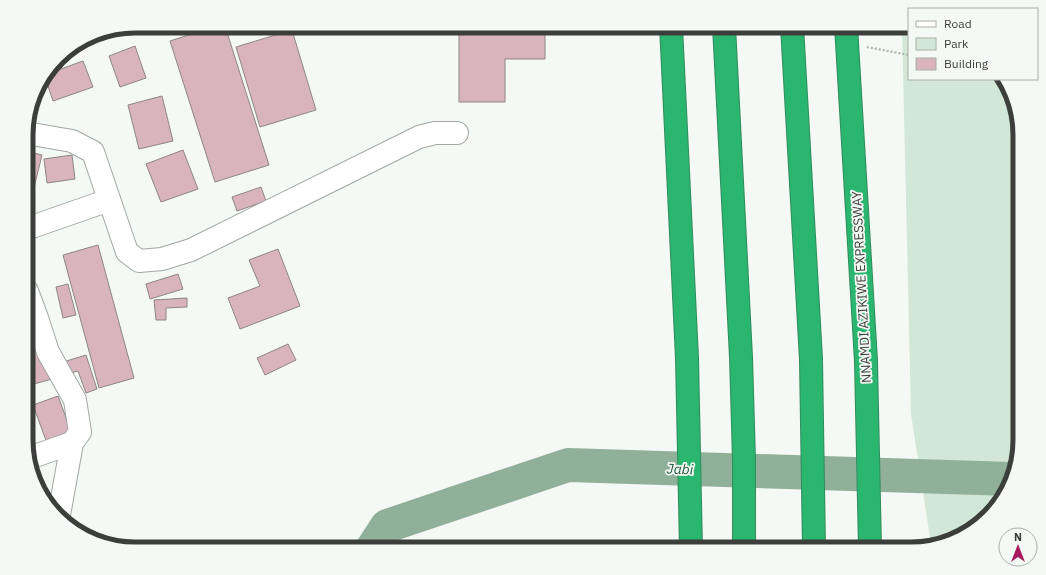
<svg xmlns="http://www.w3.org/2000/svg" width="1046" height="575" font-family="'IBM Plex Sans',sans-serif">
  <rect width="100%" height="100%" fill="#f4f9f5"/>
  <!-- green -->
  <path fill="#d2e7d8" d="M 902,26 L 909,26 L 909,79 L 1003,79 L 1019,121 L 1020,440 L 1009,489 L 971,531 L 931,544 L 911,414 Z"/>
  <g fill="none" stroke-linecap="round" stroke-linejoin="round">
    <!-- river -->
    <path stroke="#90b09a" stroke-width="34" d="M 372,549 L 387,526 L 568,465 L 1011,479"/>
  </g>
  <!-- building -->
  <path fill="#d9b3be" stroke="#8c8687" d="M 216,26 L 225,26 L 269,165 L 215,182 L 170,41 Z
    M 459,26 L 545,26 L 545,59 L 505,59 L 505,102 L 459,102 Z
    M 292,30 L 316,110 L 260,127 L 236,47 Z
    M 135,46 L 146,78 L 120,87 L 109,56 Z
    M 83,61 L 93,87 L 53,101 L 45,77 L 47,74 Z
    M 162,96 L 173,141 L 139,149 L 128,105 Z
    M 183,150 L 198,189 L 161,202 L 146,164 Z
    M 26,151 L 42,155 L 33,192 L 26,190 Z
    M 72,155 L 75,179 L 47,183 L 44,159 Z
    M 261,187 L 266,201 L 237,211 L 232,197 Z
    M 98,245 L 134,378 L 99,388 L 63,255 Z
    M 278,249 L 300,306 L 240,329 L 228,298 L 260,286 L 249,260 Z
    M 178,274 L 183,289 L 150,299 L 146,284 Z
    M 68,284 L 76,315 L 63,318 L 56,287 Z
    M 187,298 L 187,307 L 166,308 L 166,320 L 156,320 L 154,300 Z
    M 40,340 L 52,379 L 27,386 L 27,344 Z
    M 288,344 L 296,360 L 265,375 L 257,358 Z
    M 86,355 L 97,389 L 86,393 L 78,371 L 64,375 L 60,363 Z
    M 58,396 L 72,434 L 47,443 L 33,405 Z
    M 27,421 L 30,438 L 27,439 Z"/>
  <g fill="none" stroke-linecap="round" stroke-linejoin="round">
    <!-- minor casing -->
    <g stroke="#a2a7a4" stroke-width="24">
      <path id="minor" d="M 26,133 L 72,141 L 93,152 L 127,252 L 139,261 L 162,259 L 191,250 L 419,137 L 435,133 L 457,133
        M 26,229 L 109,200
        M 27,291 L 37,318 L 48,352 L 75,400 L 80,432 L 72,443 L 59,515
        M 29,458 L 72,443"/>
    </g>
    <!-- highway casing -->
    <g stroke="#318c5d" stroke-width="24">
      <path id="highway" d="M 671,26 L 687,358 L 691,549
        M 724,26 L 741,357 L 744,460 L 744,549
        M 792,26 L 811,359 L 814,549
        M 846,26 L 866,361 L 870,549"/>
    </g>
    <!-- path -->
    <path stroke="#b2b6b3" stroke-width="2.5" stroke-dasharray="2 2" stroke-linecap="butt" d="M 867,47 L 909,55"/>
    <!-- minor -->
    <use href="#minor" stroke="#fff" stroke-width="22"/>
    <!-- highway -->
    <use href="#highway" stroke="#2bb66f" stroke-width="22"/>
  </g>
  <g text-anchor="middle" stroke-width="3.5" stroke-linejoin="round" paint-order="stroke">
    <!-- street labels -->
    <g font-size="13" fill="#3c3e3c" stroke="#f4f9f5">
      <text transform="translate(861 287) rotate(-93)" y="5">NNAMDI AZIKIWE EXPRESSWAY</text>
    </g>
    <!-- water labels -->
    <g font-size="14" font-style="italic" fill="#225738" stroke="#f4f9f5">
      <text transform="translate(680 469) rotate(2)" y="5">Jabi</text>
    </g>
  </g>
  <!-- crop -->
  <path d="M0 0H1046V575H0ZM135 33H911A102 102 0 0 1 1013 135V440A102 102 0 0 1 911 542H135A102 102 0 0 1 33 440V135A102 102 0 0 1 135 33Z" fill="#f4f9f5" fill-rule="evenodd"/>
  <path fill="none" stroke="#3c3e3c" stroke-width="5" d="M135 33H911A102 102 0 0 1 1013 135V440A102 102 0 0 1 911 542H135A102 102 0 0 1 33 440V135A102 102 0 0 1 135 33Z"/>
  <!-- legend -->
  <rect x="908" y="8" width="130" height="72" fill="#f4f9f5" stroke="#aaaeab"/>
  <rect x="916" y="21" width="20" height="6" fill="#ffffff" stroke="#aaaeab"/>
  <text x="944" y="28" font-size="12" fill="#3c3e3c">Road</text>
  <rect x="916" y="38" width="20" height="12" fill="#d2e7d8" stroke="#aaaeab"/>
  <text x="944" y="48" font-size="12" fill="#3c3e3c">Park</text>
  <rect x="916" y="58" width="20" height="12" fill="#d9b3be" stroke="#aaaeab"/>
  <text x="944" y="68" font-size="12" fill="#3c3e3c">Building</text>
  <!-- north arrow -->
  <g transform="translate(1018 547)"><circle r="19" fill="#f4f9f5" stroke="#aaaeab"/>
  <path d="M0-3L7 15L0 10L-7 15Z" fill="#a71a5d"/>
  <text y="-6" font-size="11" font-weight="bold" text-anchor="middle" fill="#3c3e3c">N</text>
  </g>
</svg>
